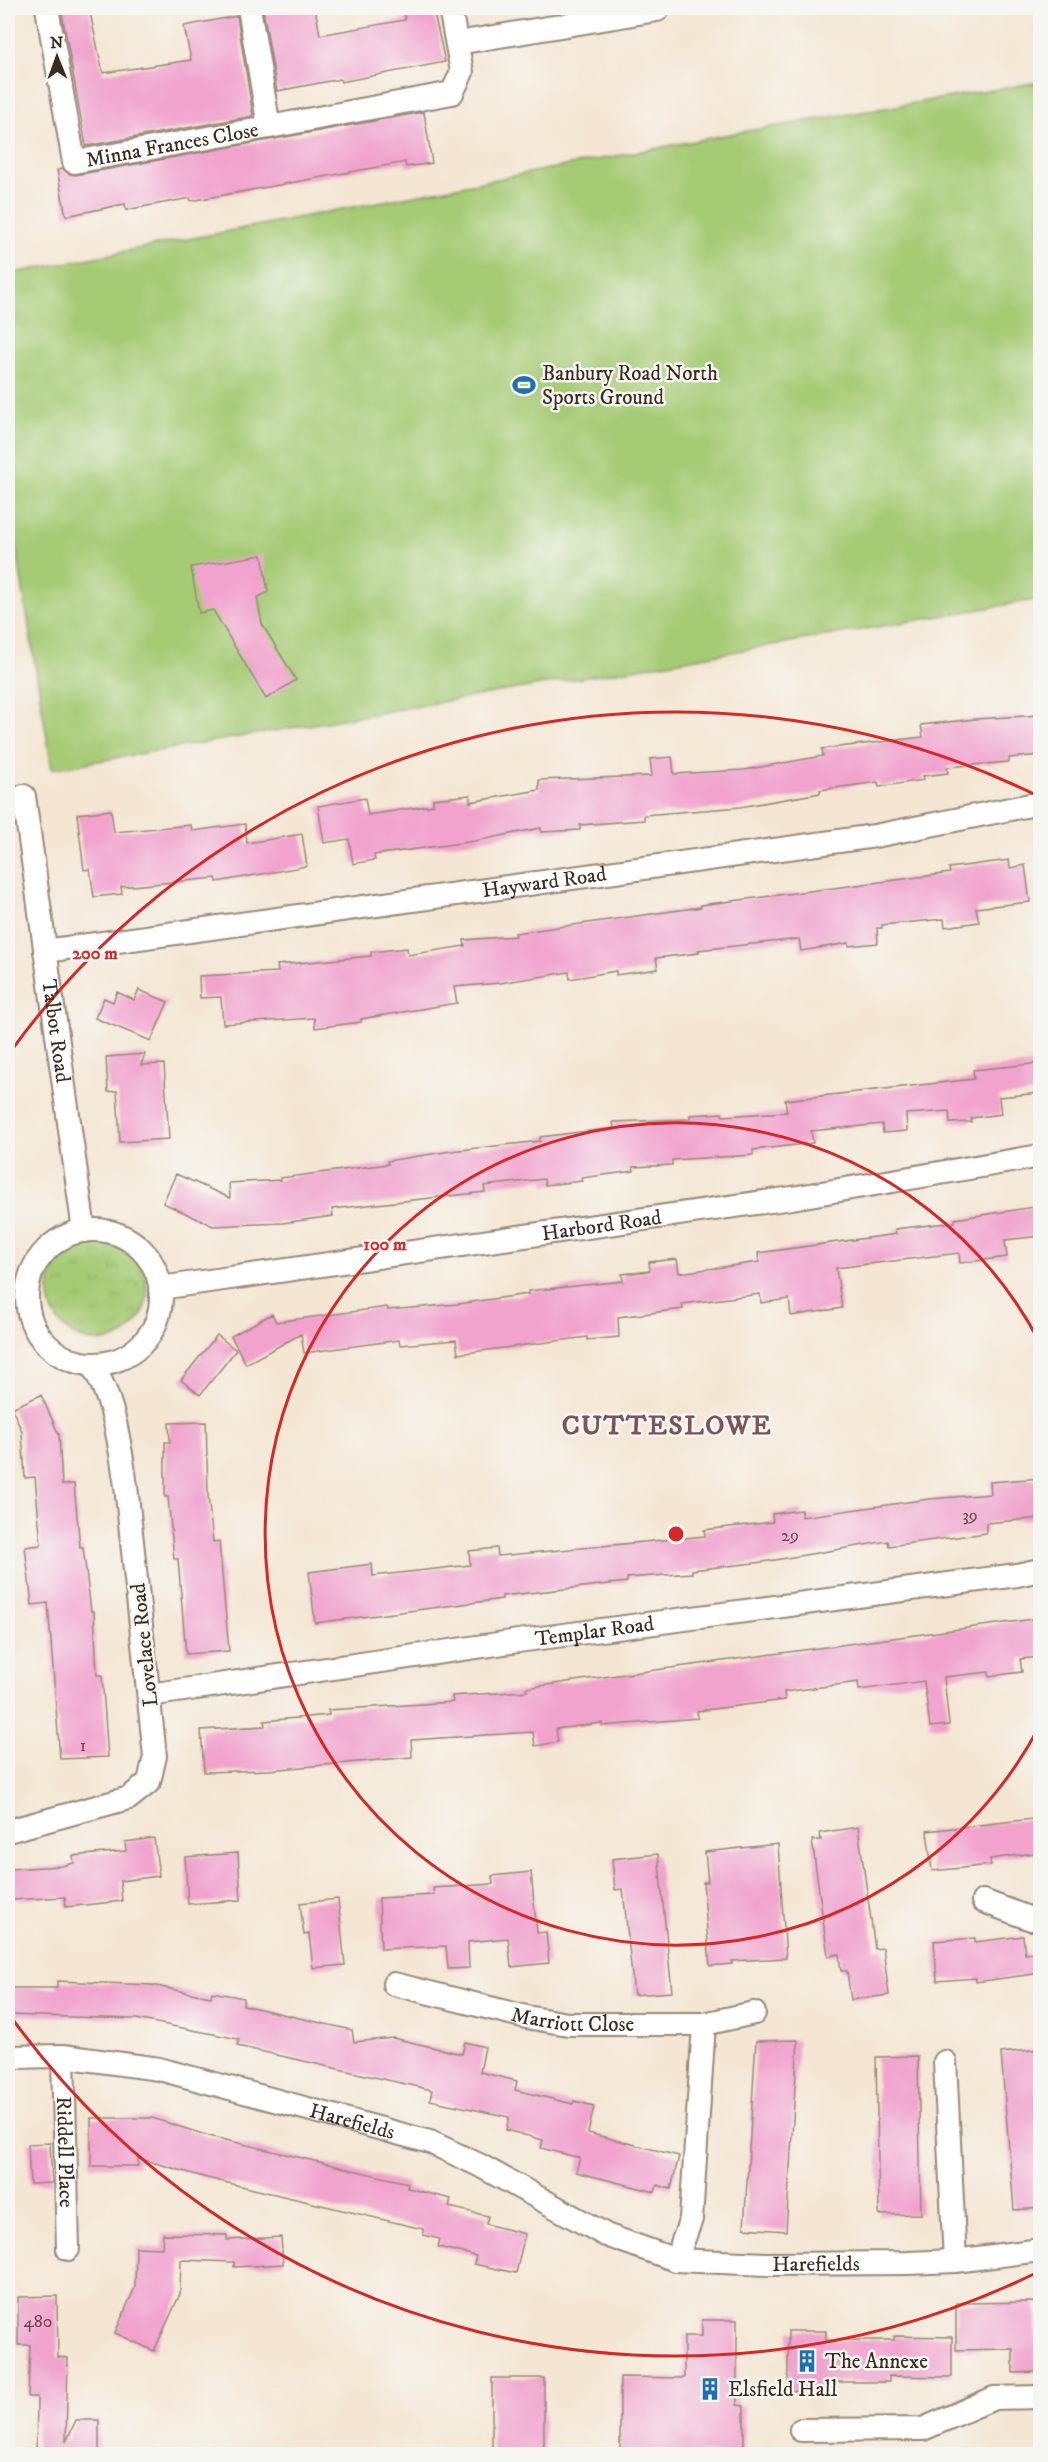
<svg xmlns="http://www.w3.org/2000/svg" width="1048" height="2462" font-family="'IM FELL DW Pica',serif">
  <defs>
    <pattern id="grass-tufts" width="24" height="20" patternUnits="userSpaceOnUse" patternTransform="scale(1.5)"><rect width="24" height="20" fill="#a6cb74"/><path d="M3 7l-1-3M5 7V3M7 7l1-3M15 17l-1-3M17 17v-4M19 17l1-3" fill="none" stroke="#90ae64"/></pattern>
  </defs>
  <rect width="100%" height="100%" fill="#f6f6f2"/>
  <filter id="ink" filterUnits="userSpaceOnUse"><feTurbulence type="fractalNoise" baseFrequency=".0167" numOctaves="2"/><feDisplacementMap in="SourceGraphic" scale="12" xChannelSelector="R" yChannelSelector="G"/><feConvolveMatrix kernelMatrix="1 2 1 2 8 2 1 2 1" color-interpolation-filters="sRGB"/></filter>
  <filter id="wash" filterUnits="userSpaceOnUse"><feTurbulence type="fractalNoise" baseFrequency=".008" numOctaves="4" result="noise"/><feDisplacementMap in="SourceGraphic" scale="24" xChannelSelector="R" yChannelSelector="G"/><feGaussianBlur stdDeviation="1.35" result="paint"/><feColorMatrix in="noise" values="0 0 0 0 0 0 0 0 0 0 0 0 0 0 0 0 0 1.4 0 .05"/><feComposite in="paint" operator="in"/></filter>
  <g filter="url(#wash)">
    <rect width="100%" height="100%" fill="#f4e6d3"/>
    <!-- grass -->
    <path fill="url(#grass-tufts)" stroke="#707a49" stroke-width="1.5" d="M49 1292a49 49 0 1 1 98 0a49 49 0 1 1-98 0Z"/>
    <!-- pitch -->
    <path fill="#a6cb74" stroke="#707a49" stroke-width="1.5" d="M 1040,82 L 1040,599 L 52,769 L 8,496 L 8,274 L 730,134 Z"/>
    <g id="blocks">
      <!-- building -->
      <path fill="#f1a3ce" d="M 61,8 L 89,8 L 103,73 L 191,60 L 184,26 L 237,16 L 253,116 L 86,146 Z
        M 278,8 L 315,8 L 320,35 L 405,20 L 403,8 L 433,8 L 445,62 L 341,82 L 340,79 L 277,91 L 263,10 Z
        M 424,112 L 432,163 L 406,167 L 405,162 L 191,201 L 190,198 L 126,210 L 125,204 L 66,216 L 57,170 L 63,169 L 69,174 L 76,175 Z
        M 262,555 L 268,592 L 257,598 L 262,624 L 296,680 L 266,699 L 213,610 L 199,613 L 191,567 Z
        M 1041,715 L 1041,755 L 1009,758 L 1009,762 L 947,767 L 948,773 L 923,776 L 924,780 L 879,787 L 878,782 L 820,790 L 820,793 L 740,807 L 644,815 L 644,820 L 580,825 L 580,830 L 541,832 L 541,828 L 475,841 L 374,855 L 375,860 L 353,864 L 349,839 L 324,843 L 318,806 L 365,798 L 368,815 L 433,805 L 433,799 L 470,795 L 470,802 L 539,790 L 539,780 L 652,776 L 650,759 L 672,757 L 674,774 L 744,770 L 823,756 L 822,749 L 923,737 L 921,725 L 975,719 Z
        M 111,810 L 114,832 L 191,825 L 192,831 L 245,824 L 247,843 L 302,834 L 307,866 L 217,882 L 216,878 L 121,887 L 122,894 L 94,897 L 90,869 L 84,870 L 77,814 Z
        M 1009,860 L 1010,868 L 1025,865 L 1030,902 L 976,908 L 979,922 L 945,927 L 944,919 L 882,925 L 882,928 L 877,928 L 878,943 L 849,946 L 849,943 L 801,951 L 799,939 L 698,950 L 699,953 L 656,958 L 658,969 L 616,975 L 616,971 L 570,979 L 569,972 L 500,983 L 454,987 L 457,1003 L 361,1019 L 361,1022 L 315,1028 L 314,1018 L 223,1024 L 221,997 L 200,998 L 199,976 L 278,972 L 277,965 L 371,956 L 371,952 L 407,948 L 408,955 L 465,946 L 464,940 L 516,936 L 515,933 L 701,907 L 701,905 L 950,873 L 949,868 Z
        M 139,990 L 168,1002 L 151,1041 L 95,1018 L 104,998 L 113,1002 L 117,992 L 134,1000 Z
        M 145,1054 L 141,1065 L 164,1064 L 169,1139 L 120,1142 L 117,1091 L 108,1092 L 106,1057 Z
        M 1041,1063 L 1041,1093 L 999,1097 L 1001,1114 L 971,1118 L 971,1122 L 950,1123 L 949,1111 L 906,1114 L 907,1131 L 883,1133 L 882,1124 L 811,1131 L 813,1143 L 753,1150 L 753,1155 L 672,1160 L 672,1165 L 633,1167 L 634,1171 L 581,1178 L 582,1181 L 545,1185 L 544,1179 L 484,1186 L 485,1192 L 332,1209 L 333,1216 L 283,1223 L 213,1226 L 163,1203 L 176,1174 L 230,1198 L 229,1183 L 281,1180 L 280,1178 L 388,1164 L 387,1161 L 451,1151 L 540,1141 L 540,1137 L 614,1128 L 613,1122 L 690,1119 L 690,1115 L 722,1113 L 723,1116 L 787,1112 L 785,1100 L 974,1079 L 973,1070 Z
        M 1041,1206 L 1041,1236 L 1005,1240 L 1007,1257 L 960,1263 L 959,1253 L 836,1268 L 842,1308 L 791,1316 L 789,1299 L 761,1303 L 760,1294 L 682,1304 L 683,1309 L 618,1317 L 619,1337 L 587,1340 L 587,1337 L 458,1354 L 456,1340 L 400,1345 L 399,1340 L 304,1353 L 301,1334 L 246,1364 L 231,1336 L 272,1314 L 276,1322 L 387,1307 L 388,1310 L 458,1304 L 528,1294 L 528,1291 L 623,1281 L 622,1274 L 650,1271 L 649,1262 L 677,1259 L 679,1273 L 759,1262 L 758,1253 L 896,1234 L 895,1229 L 955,1222 L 955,1219 Z
        M 217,1335 L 236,1350 L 200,1395 L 181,1380 Z
        M 41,1395 L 59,1435 L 62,1485 L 74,1484 L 80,1547 L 83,1547 L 91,1611 L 94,1611 L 97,1675 L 102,1675 L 108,1757 L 60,1759 L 48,1603 L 32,1605 L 25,1547 L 41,1545 L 35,1477 L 25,1478 L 22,1432 L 12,1408 Z
        M 206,1422 L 208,1495 L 213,1542 L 219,1541 L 229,1651 L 186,1654 L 178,1559 L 174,1559 L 168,1497 L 165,1497 L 165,1442 L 170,1442 L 169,1423 Z
        M 1041,1478 L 1041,1518 L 986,1523 L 986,1533 L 889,1546 L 888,1541 L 763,1562 L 692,1570 L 692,1573 L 627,1578 L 627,1582 L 502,1596 L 502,1599 L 315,1623 L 309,1572 L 372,1564 L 373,1576 L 470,1565 L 469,1551 L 497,1548 L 498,1556 L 705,1536 L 704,1530 L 773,1522 L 772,1514 L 801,1510 L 802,1517 L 929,1499 L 991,1494 L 990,1482 Z
        M 1041,1618 L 1041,1657 L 1020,1659 L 1022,1672 L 989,1676 L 989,1672 L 944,1677 L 949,1725 L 930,1727 L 924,1681 L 859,1690 L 858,1682 L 784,1692 L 785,1700 L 697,1711 L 698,1718 L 602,1726 L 602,1723 L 556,1729 L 558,1742 L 535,1746 L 533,1732 L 411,1740 L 412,1757 L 269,1770 L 204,1772 L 201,1730 L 265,1726 L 264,1721 L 329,1715 L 328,1710 L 453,1702 L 452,1696 L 527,1691 L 526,1688 L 581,1680 Z
        M 1041,1818 L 1041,1852 L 990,1859 L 991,1865 L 932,1871 L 927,1831 Z
        M 858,1827 L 875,1949 L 883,1948 L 889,1995 L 851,2000 L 847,1971 L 841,1971 L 839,1954 L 828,1956 L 812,1840 L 821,1840 L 820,1833 Z
        M 154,1838 L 159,1876 L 120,1881 L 122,1901 L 66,1907 L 65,1897 L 10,1900 L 8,1869 L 62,1866 L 74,1863 L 73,1856 L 126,1851 L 125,1842 Z
        M 778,1844 L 786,1958 L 732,1961 L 732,1964 L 710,1966 L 703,1882 L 708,1882 L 705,1852 Z
        M 238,1853 L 241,1900 L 188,1904 L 185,1857 Z
        M 658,1854 L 672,1992 L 634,1995 L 623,1889 L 615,1890 L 612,1859 Z
        M 531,1872 L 537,1933 L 546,1932 L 549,1963 L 511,1967 L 508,1938 L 468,1942 L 469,1968 L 448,1969 L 446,1946 L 381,1949 L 379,1898 L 434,1895 L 433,1888 L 493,1884 L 492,1876 Z
        M 338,1899 L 345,1965 L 313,1968 L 309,1934 L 304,1935 L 300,1903 Z
        M 1023,1936 L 1025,1954 L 1041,1952 L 1041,1973 L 976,1982 L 976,1978 L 937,1981 L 934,1941 L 975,1938 L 975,1942 Z
        M 57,1981 L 151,1985 L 211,1997 L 212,1992 L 244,1998 L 243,2005 L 352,2030 L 354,2042 L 393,2038 L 462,2054 L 465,2042 L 485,2047 L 480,2072 L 517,2081 L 515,2090 L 573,2104 L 574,2101 L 594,2106 L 588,2133 L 679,2156 L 671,2189 L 657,2185 L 655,2192 L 576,2172 L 580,2158 L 541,2148 L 543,2140 L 506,2130 L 509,2117 L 430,2100 L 432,2090 L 237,2046 L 239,2039 L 136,2019 L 8,2015 L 8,1988 L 57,1988 Z
        M 798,2040 L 786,2231 L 744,2228 L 756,2041 Z
        M 1041,2049 L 1041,2208 L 1014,2210 L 1001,2053 Z
        M 918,2056 L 921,2214 L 879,2215 L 876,2057 Z
        M 91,2118 L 152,2118 L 209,2136 L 408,2183 L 407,2188 L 451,2199 L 449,2207 L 488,2216 L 486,2224 L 525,2234 L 516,2273 L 474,2264 L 476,2256 L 438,2247 L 440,2239 L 423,2235 L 423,2229 L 207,2178 L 138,2158 L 138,2166 L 91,2166 Z
        M 50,2143 L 52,2183 L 30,2184 L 28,2144 Z
        M 163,2234 L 227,2235 L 227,2240 L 281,2237 L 283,2264 L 234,2267 L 234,2262 L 181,2260 L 180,2294 L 154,2351 L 115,2333 L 135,2287 L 136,2247 L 162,2248 Z
        M 57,2296 L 58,2357 L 68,2358 L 66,2442 L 76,2420 L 99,2420 L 99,2454 L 36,2454 L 37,2397 L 28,2397 L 30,2345 L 18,2345 L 18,2297 Z
        M 1036,2302 L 1037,2372 L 1013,2373 L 1013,2349 L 956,2350 L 956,2303 Z
        M 702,2320 L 737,2320 L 737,2405 L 744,2406 L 744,2454 L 620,2454 L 620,2377 L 684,2378 L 684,2336 L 702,2336 Z
        M 788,2331 L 826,2331 L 826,2340 L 894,2340 L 894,2336 L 952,2337 L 952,2377 L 889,2376 L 889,2382 L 826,2382 L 826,2391 L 788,2391 Z
        M 492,2378 L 544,2378 L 544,2454 L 492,2454 Z"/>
    </g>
  </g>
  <g filter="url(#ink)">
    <use href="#blocks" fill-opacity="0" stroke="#988878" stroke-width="1.5"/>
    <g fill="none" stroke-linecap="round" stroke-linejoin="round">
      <!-- minor casing -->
      <g stroke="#988878" stroke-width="26">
        <g id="minor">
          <path id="s1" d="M 47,8 L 74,162 L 269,127 L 249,8"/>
          <path d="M 457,43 L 657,10"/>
          <path d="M 269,127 L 452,93 L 462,72 L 450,8"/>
          <path id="s2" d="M 24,796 L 84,1231"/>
          <path id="s3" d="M 45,951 L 875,836 L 1040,803"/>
          <circle cx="94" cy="1297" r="67"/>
          <path id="s4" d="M 160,1288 L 792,1198 L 1040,1156"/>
          <path id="s5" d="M 149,1695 L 518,1641 L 1017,1575 L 1040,1570"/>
          <path d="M 8,1831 L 129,1798 L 149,1782 L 155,1756 L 126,1486 C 120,1446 114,1397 91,1364"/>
          <path d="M 983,1901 L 1031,1919 L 1040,1916"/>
          <path id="s6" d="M 394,1984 L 526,2017 L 568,2024 L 704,2024 L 754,2013"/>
          <path id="s7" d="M 63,2056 L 68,2249"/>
          <path id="s8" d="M 8,2057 L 63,2056 L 159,2069 L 430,2142 L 479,2165 L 606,2235 L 676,2260 L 766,2264 L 908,2263 L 955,2261 L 1040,2250"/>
          <path d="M 945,2062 L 955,2261"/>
          <path d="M 676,2260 L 691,2219 L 704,2024"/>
          <path d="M 801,2430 L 923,2429 L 994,2398 L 1040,2397"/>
        </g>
      </g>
      <!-- minor -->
      <use href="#minor" stroke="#fff" stroke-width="22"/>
    </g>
  </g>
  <!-- distance rings -->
  <g fill="none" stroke="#d62828" stroke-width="3">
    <path d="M1039 1727A411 411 0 1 1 1039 1341"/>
    <path d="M1036 2273A822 822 0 0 1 11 2017M11 1051A822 822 0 0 1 1036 795"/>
  </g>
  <!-- icons -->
  <defs>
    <g id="stadium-bare" transform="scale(1.8)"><path d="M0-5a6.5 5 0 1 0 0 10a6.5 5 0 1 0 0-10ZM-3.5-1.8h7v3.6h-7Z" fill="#1f6fb2" stroke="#f6f6f2" stroke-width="2.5" paint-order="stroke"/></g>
    <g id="building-bare" transform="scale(1.8)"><path d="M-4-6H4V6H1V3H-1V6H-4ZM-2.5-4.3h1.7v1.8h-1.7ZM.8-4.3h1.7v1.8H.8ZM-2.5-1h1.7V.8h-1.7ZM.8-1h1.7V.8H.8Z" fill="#1f6fb2" stroke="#f6f6f2" stroke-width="2.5" paint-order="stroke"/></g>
  </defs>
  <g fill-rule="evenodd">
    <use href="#stadium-bare" x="524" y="385"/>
    <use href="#building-bare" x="807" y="2361"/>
    <use href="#building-bare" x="710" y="2389"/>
  </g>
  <g text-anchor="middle" stroke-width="5" stroke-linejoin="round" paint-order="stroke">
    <!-- number labels -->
    <g font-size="18" fill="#68484a">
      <text x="970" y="1521">39</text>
      <text x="790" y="1541">29</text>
      <text x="83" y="1751">1</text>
      <text x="38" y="2327">480</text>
    </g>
    <!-- street labels -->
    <g font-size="21" fill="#3b2a1e" stroke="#f6f6f2">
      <text dy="7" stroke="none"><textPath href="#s1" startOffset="256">Minna Frances Close</textPath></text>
      <text dy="7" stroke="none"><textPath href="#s3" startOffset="504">Hayward Road</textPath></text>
      <text dy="7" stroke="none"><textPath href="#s2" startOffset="237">Talbot Road</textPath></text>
      <text dy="7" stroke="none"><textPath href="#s4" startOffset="446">Harbord Road</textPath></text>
      <text dy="7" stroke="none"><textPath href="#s5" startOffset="450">Templar Road</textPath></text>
      <text transform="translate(144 1645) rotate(-96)" y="7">Lovelace Road</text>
      <text dy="7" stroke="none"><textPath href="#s6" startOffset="183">Marriott Close</textPath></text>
      <text dy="7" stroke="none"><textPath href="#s8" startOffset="352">Harefields</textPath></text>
      <text dy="7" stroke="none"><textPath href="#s7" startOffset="96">Riddell Place</textPath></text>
      <text dy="7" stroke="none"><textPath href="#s8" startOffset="846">Harefields</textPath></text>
    </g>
    <!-- poi labels -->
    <g font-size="21" fill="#3b2a1e" stroke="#f6f6f2" text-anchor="start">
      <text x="542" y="380">Banbury Road North<tspan x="542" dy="24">Sports Ground</tspan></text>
      <text x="825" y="2368">The Annexe</text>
      <text x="728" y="2396">Elsfield Hall</text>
    </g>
    <!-- district labels -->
    <g font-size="27" font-weight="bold" letter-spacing="1.5" fill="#7b545c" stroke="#f6f6f2">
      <text x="667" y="1434">CUTTESLOWE</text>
    </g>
  </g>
  <circle cx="676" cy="1534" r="9" fill="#d62828" stroke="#f6f6f2" stroke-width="3"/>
  <g font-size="18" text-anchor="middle" font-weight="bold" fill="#d62828" stroke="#f6f6f2" stroke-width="5" stroke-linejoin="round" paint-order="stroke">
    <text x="95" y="959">200 m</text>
    <text x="385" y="1250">100 m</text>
  </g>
  <!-- margin -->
  <rect width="1048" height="2462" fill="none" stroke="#f6f6f2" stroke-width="30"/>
  <!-- north arrow -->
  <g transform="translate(57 57) rotate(359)" stroke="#f6f6f2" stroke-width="4.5" paint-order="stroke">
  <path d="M0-4.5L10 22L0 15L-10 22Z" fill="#3b2a1e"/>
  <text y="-9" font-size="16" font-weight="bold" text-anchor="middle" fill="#3b2a1e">N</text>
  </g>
</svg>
